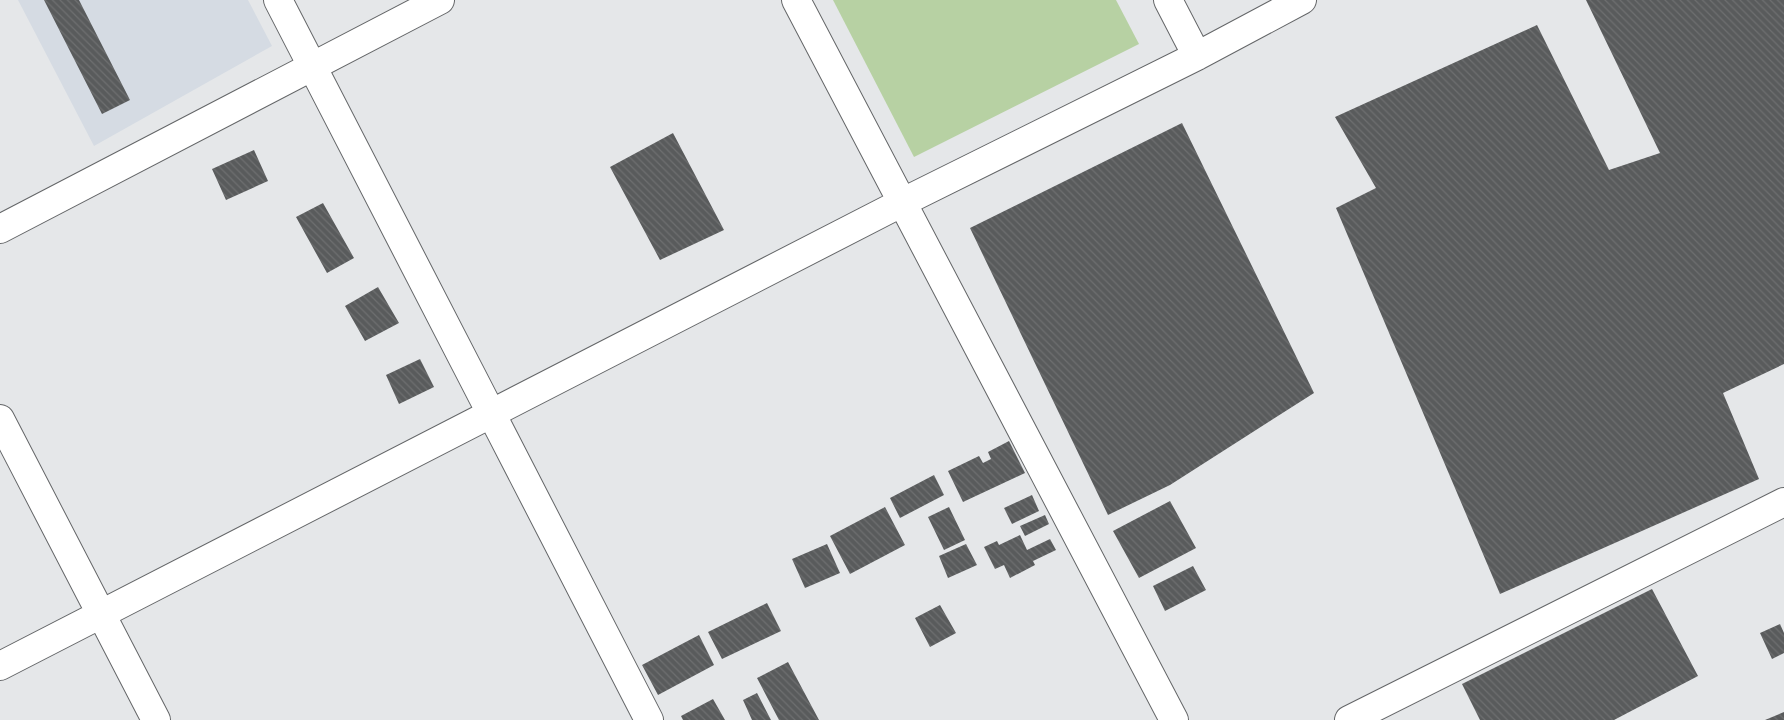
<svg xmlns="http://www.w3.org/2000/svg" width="1784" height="720" font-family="'Asap Condensed',sans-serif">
  <defs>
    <pattern id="building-back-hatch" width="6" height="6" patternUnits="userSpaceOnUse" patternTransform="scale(1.25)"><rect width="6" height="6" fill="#595b5c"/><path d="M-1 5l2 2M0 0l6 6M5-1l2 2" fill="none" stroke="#6e6f70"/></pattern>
  </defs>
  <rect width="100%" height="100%" fill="#e5e7e9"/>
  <!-- built -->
  <path fill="#d5dbe3" d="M 18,0 L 248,0 L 272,46 L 94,146 Z"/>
  <!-- pitch -->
  <path fill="#b7d1a3" d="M 833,0 L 1116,0 L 1139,44 L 914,157 Z"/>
  <!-- building -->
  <path fill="url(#building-back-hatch)" d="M 44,0 L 79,0 L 130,100 L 102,114 Z
    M 1586,0 L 1784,0 L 1784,364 L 1723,393 L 1759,479 L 1500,594 L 1336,208 L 1376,188 L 1335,117 L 1537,25 L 1609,170 L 1660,153 Z
    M 1182,123 L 1314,393 L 1170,485 L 1108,515 L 970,228 Z
    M 673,133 L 724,230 L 660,260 L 610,167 Z
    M 254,150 L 268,181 L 226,200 L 212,169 Z
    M 323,203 L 354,258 L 327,273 L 296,217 Z
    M 378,287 L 399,323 L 365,341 L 345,306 Z
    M 420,359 L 434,387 L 399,404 L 386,375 Z
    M 1009,441 L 1025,473 L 963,502 L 948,471 L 979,456 L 983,463 L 991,459 L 988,452 Z
    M 934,475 L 944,495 L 900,518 L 890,498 Z
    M 1032,495 L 1039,511 L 1012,524 L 1004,508 Z
    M 1170,501 L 1196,548 L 1139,578 L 1113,531 Z
    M 885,507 L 905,545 L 850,574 L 830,536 Z
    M 949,507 L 965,540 L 944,550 L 928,517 Z
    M 1045,515 L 1049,524 L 1025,536 L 1020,526 Z
    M 1020,535 L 1027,550 L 1050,539 L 1056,550 L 1033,561 L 1035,565 L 1010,578 L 1004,565 L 995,569 L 984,547 L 997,541 L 999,545 Z
    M 827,544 L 840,573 L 805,588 L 792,559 Z
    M 966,544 L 977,565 L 948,578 L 939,556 Z
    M 1193,566 L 1206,590 L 1165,611 L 1153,586 Z
    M 1652,589 L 1698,676 L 1614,720 L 1480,720 L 1462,684 Z
    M 767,603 L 781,631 L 722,659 L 708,632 Z
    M 940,605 L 956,633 L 930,647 L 915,618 Z
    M 1780,624 L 1784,633 L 1784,653 L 1772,659 L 1760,633 Z
    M 699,635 L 714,665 L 658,695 L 642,665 Z
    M 788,662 L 819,720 L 779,720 L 757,678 Z
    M 757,693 L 771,720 L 752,720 L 743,700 Z
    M 713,699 L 725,720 L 683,720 L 681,716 Z
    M 1784,712 L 1784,720 L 1765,720 Z"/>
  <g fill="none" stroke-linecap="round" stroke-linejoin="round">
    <!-- street casing -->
    <g stroke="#646668" stroke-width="30">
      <path id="street" d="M 796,0 L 1174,720
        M 1168,0 L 1197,56
        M 0,229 L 440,0
        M 492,415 L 649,720
        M 0,419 L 156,720
        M 0,666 L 903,202 L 1197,56 L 1302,0"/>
    </g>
    <!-- secondary casing -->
    <g stroke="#646668" stroke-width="30">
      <path id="secondary" d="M 278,0 L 492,415
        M 1349,720 L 1784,502"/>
    </g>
    <!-- street -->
    <use href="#street" stroke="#fff" stroke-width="28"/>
    <!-- secondary -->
    <use href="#secondary" stroke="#fff" stroke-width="28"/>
  </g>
</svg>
